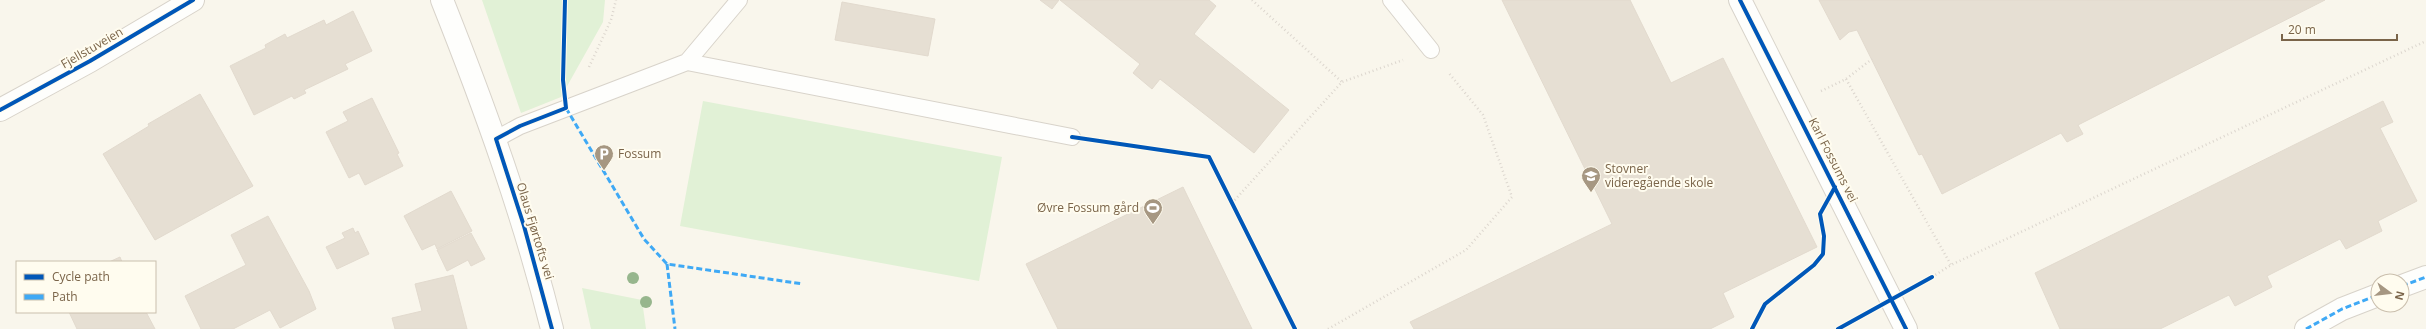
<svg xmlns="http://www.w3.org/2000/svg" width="2426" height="329" font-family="'Open Sans',sans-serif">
  <rect width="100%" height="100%" fill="#f9f6ec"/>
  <!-- green -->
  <path fill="#e1f1d6" d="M 482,0 L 605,0 L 603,22 L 561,97 L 521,113 Z
    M 703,101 L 1002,157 L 979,281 L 680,226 Z
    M 582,288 L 642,300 L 646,329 L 591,329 Z"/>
  <!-- building -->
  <path fill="#e6dfd3" stroke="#e2dace" d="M 1040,0 L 1059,0 L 1052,9 Z
    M 1060,0 L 1209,0 L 1216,6 L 1194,34 L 1289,110 L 1254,153 L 1160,79 L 1152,89 L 1133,73 L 1140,64 Z
    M 1502,0 L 1630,0 L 1671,83 L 1723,58 L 1817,247 L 1723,293 L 1734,317 L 1710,329 L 1414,329 L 1410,322 L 1612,224 Z
    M 1819,0 L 2325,0 L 2078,125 L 2083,134 L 2067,142 L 2061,133 L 1942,194 L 1922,154 L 1919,155 L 1857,30 L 1849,32 L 1840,40 Z
    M 842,2 L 935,19 L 928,56 L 835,40 Z
    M 353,11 L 372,51 L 345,64 L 348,69 L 304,90 L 306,93 L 294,99 L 292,96 L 254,115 L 230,66 L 266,48 L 265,45 L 285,34 L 287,38 L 324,20 L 326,25 Z
    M 200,94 L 253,186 L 155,240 L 103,154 L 149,126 L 148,124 Z
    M 372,98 L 399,153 L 397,154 L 403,166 L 365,185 L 359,173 L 349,178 L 326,132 L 348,121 L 343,112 Z
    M 2383,101 L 2393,122 L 2380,128 L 2417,201 L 2378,221 L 2382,231 L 2346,249 L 2340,239 L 2267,276 L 2272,287 L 2235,306 L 2229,295 L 2160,329 L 2060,329 L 2035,273 Z
    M 1183,187 L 1252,329 L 1058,329 L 1026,264 Z
    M 451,191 L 472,231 L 437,249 L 435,244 L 422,250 L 404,216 Z
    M 268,216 L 309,291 L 316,309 L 280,328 L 270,310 L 233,329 L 201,329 L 185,296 L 246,265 L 231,235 Z
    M 353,228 L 355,233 L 358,231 L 369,254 L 337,269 L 326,247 L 345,238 L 342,233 Z
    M 471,233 L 485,259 L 471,266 L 468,260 L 447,271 L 437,250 Z
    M 120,257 L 122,262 L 109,262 Z
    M 453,275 L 467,329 L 395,329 L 392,318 L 422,311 L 415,284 Z
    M 69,312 L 146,312 L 155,329 L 77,329 Z"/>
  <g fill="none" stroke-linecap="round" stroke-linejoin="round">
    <!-- service casing -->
    <g stroke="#d8d3ca" stroke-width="18">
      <path id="service" d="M 1391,0 L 1431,50
        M 687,62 L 739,0
        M 496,139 L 520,126 L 687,62 L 1072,137"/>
    </g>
    <!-- minor casing -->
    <g stroke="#d8d3ca" stroke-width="24">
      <path id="minor" d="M 1740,0 L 1906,329
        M 2402,286 L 2426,277
        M 2306,329 L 2342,309 L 2378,295"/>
    </g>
    <!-- tertiary casing -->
    <g stroke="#d8d3ca" stroke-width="24">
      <path id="tertiary" d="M 442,0 C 485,108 524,216 552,329
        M 0,110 L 90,61 L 193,0"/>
    </g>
    <!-- path -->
    <path stroke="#dcd6ce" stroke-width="2.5" stroke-dasharray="1 3" stroke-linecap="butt" d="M 1252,0 L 1342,82
      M 589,67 L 611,20 L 616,0
      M 563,79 L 565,0
      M 1846,79 L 1951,265
      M 1821,91 L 1846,79 L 1872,59
      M 1232,203 L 1342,82 L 1403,60
      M 1932,277 L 1951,265 L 2426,41
      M 1328,329 L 1466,250 L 1512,197 L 1483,115 L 1448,72"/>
    <!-- service -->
    <use href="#service" stroke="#fefefc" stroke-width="16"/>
    <!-- minor -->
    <use href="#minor" stroke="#fefefc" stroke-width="22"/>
    <!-- tertiary -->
    <use href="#tertiary" stroke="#fefefc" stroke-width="22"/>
    <!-- quiet -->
    <path stroke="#3fa9f5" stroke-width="3" stroke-dasharray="6 3" stroke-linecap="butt" d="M 566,108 L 644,239 L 667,264 L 803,284
      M 667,264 L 675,329
      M 2402,286 L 2426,277
      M 2306,329 L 2342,309 L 2378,295"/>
    <!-- cycleway casing -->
    <g stroke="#fffcef" stroke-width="6">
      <path id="cycleway" d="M 1740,0 L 1906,329
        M 0,110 L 90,61 L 193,0
        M 1072,137 L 1209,157 L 1295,329
        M 552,329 L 524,226 L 496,139 L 520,126 L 566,108 L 563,80 L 565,0
        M 1752,329 L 1765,304 L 1814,265 L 1823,254 L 1824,236 L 1820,214 L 1835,187
        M 1838,329 L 1932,277"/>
    </g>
    <!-- cycleway -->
    <use href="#cycleway" stroke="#0057b8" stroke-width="4"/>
  </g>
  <!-- trees -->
  <g fill="#97b68d">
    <circle cx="633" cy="278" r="6"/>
    <circle cx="646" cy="302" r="6"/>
  </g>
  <!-- icons -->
  <defs>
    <g id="parking-pin" transform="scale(1)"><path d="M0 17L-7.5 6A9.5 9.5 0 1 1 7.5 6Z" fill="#a69782" stroke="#fffcef"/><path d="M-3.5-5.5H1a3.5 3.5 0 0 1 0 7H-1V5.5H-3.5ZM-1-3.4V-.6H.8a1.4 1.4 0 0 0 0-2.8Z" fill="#fff"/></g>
    <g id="school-pin" transform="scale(1)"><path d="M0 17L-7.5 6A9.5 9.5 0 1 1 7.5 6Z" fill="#a69782" stroke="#fffcef"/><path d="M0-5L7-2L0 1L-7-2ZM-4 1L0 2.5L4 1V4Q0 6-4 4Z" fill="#fff"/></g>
    <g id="stadium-pin" transform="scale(1)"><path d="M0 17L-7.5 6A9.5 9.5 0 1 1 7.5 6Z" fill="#a69782" stroke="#fffcef"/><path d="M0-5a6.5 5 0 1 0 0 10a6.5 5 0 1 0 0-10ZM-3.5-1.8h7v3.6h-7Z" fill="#fff"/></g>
  </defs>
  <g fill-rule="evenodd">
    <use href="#parking-pin" x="604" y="154"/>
    <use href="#school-pin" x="1591" y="176"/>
    <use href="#stadium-pin" x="1153" y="208"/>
  </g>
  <g text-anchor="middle" stroke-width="4" stroke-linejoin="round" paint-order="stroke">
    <!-- street labels -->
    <g font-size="12" fill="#7a6449" stroke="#fffcef">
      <text transform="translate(92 48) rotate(-30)" y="4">Fjellstuveien</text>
      <text transform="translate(1833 160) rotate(63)" y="4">Karl Fossums vei</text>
      <text transform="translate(535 231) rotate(73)" y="4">Olaus Fjørtofts vei</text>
    </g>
    <!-- poi labels -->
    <g font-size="12" fill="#7a6449" stroke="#fffcef" text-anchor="start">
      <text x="618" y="158">Fossum</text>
      <text x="1605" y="173">Stovner<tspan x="1605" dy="14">videregående skole</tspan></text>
      <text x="1139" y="212" text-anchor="end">Øvre Fossum gård</text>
    </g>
  </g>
  <!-- legend -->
  <rect x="16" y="261" width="140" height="52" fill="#fffcef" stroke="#cabfad"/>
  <rect x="24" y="274" width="20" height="6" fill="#0057b8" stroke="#cabfad"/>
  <text x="52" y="281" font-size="12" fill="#7a6449">Cycle path</text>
  <rect x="24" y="294" width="20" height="6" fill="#3fa9f5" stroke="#cabfad"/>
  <text x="52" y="301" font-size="12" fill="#7a6449">Path</text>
  <!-- north arrow -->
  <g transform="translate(2390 293) rotate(105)"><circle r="19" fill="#fffcef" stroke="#cabfad"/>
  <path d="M0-3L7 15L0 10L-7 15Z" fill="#a69782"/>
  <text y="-6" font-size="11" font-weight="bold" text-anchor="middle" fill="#7a6449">N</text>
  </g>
  <!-- scale -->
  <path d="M2282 34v6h115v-6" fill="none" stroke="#7a6449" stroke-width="2"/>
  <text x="2288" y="34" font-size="12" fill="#7a6449" stroke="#fffcef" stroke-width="3" paint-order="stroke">20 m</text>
</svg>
